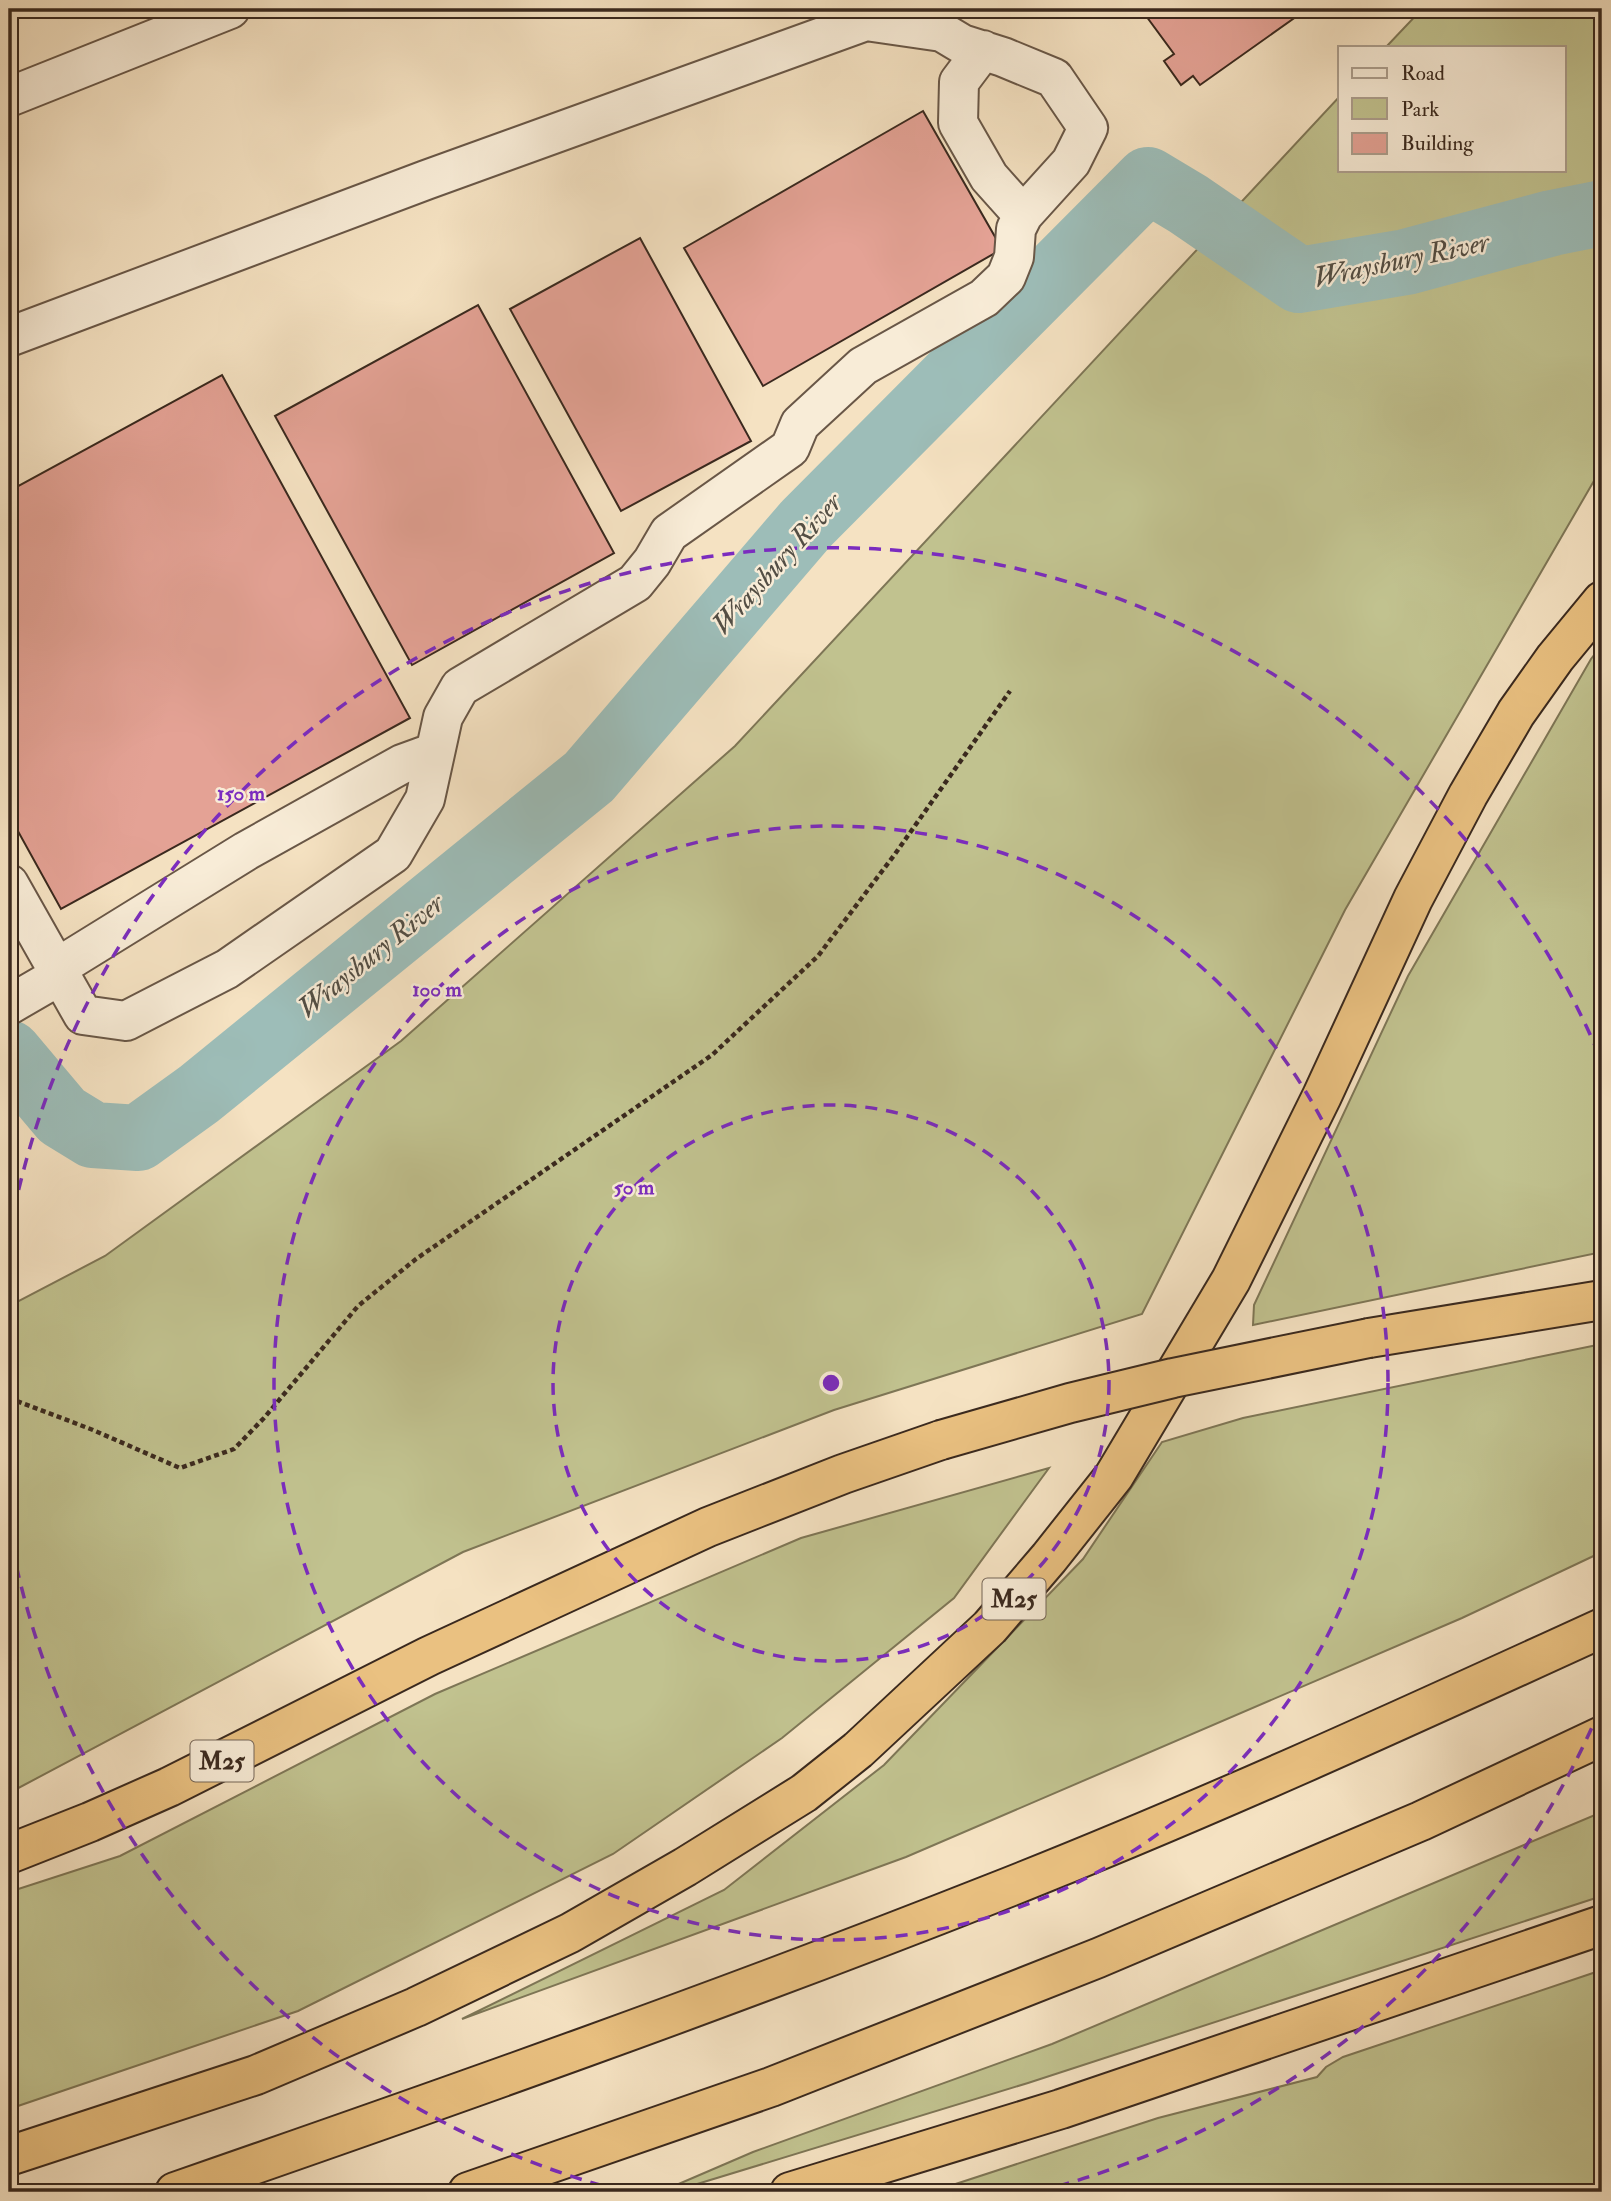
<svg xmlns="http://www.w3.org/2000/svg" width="1611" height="2201" font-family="'IM FELL Double Pica',serif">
  <rect width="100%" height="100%" fill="#f5e2c2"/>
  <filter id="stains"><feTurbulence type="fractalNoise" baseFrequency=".00286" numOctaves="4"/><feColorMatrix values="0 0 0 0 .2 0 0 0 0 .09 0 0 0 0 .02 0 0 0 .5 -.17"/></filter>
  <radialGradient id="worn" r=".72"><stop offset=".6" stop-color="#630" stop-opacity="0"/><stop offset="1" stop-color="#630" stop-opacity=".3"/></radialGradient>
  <!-- green -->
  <path fill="#c1c28f" stroke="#7e7656" stroke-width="2" d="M 1422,9 L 1602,9 L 1602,467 L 1345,910 L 1142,1314 L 834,1410 L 463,1552 L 9,1793 L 9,1306 L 105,1256 L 401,1041 L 735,746 L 1340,96 L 1340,170 L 1564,170 L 1564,47 L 1386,47 Z
    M 1602,645 L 1602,1252 L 1253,1325 L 1254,1305 L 1408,976 L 1591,659 Z
    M 1602,1344 L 1602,1552 L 1462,1618 L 906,1857 L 462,2019 L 724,1890 L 884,1765 L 1083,1559 L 1162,1442 L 1243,1418 Z
    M 1049,1468 L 954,1598 L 782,1738 L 613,1854 L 298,2011 L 9,2109 L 9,1892 L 120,1856 L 435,1694 L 801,1538 Z
    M 1602,1812 L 1602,1896 L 1028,2083 L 671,2192 L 660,2192 L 753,2152 L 1052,2044 Z
    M 1602,1970 L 1602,2192 L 931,2192 L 1158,2118 L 1317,2077 L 1326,2067 L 1343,2057 Z"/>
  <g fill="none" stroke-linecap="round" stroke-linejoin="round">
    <!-- river -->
    <path stroke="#9dbdb8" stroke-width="66" d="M 9,1053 L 62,1116 L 93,1135 L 138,1138 L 199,1094 L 589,777 L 806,524 L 1148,180 L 1188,204 L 1299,280 L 1406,262 L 1552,223 L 1602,213"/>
  </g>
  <!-- building -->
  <path fill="#e4a295" stroke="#3a291e" stroke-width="2" d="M 1141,9 L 1307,9 L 1200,85 L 1193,76 L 1181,85 L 1164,61 L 1174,54 Z
    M 923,111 L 1002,249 L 763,386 L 684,248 Z
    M 640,238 L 751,441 L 621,511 L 510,309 Z
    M 478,305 L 614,553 L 412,665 L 275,416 Z
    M 222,375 L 410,718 L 61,909 L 9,815 L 9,491 Z"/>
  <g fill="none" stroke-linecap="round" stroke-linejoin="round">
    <!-- minor casing -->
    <g stroke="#695747" stroke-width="42">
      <path id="minor" d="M 983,50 L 959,82 L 958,123 L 989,177 L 1023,215
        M 9,97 L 230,9
        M 9,337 L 426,180 L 866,21 L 942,32 L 962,44 L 1003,57 L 1054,78 L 1088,128 L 1071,162 L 1023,215 L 1016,229 L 1014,257 L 1006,277 L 984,298 L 863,366 L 800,424 L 790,448 L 669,533 L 652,562 L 635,583 L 460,687 L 443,717 L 425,799 L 393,854 L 227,969 L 126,1021 L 83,1015 L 9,884
        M 55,969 L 246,851 L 402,764 L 435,752
        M 9,1005 L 59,976"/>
    </g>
    <!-- highway casing -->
    <g stroke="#3a291e" stroke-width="42">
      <path id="highway" d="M 1369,1338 L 1602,1300
        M 9,1854 L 90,1822 L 169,1787 L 429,1656 L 708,1527 L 843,1474 L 941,1440
        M 9,2156 L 256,2075 L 416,2007 L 570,1933 L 685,1867 L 804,1793 L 858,1750 L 990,1627 L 1049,1558 L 1114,1476 L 1231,1280 L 1322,1096 L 1413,899 L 1468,795 L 1516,713 L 1555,658 L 1602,601
        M 175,2192 C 449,2097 723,2000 994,1893 C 1200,1812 1401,1720 1602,1628
        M 468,2192 L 771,2087 L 1098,1958 L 1421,1821 L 1602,1736
        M 790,2192 L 1061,2109 L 1602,1925"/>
    </g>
    <!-- path -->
    <path stroke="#3a291e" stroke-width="4.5" stroke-dasharray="5 3.5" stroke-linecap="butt" d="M 9,1398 L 93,1430 L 180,1468 L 234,1449 L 264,1418 L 358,1306 L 416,1259 L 712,1055 L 818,956 L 895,854 L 1010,691"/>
    <!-- minor -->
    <use href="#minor" stroke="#f8ecd7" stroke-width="38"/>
    <!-- highway -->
    <use href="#highway" stroke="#eac181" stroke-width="38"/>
    <!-- highway-bridge casing -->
    <g stroke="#3a291e" stroke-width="42" stroke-linecap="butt">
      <path id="highway-bridge" d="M 941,1440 L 1070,1403 L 1173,1378 L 1369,1338"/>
    </g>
    <!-- highway-bridge -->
    <use href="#highway-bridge" stroke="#eac181" stroke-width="38"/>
  </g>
  <!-- distance rings -->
  <g fill="none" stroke="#7b2cbf" stroke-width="3.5" stroke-dasharray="12 9">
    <circle cx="831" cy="1383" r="278"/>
    <circle cx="831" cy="1383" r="557"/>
    <path d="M1600 1709A835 835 0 0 1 1040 2191M622 2191A835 835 0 0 1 10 1535M10 1231A835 835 0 0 1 1600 1057"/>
  </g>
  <g text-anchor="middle" stroke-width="5" stroke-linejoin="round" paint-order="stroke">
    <!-- shield labels -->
    <g fill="#f8ecd7" stroke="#736456" stroke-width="2">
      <rect x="982.5" y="1578.5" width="63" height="41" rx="5"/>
      <rect x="190.5" y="1740.5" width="63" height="41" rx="5"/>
    </g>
    <g font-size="24" font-weight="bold" fill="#3a291e">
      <text x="1014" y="1607">M25</text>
      <text x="222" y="1769">M25</text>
    </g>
    <!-- water labels -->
    <g font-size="28" font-style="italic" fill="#534e44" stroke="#f8ecd7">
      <text transform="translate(1401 259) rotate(-12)" y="10">Wraysbury River</text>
      <text transform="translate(776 563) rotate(-48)" y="10">Wraysbury River</text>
      <text transform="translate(370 955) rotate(-39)" y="10">Wraysbury River</text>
    </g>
  </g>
  <circle cx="831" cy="1383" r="10" fill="#7b2cbf" stroke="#f8ecd7" stroke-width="3.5"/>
  <g font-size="21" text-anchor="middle" font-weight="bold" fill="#7b2cbf" stroke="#f8ecd7" stroke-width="5" stroke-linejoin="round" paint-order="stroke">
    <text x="241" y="800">150 m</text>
    <text x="437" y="996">100 m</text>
    <text x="634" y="1194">50 m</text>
  </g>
  <!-- margin -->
  <rect width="1611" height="2201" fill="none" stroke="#f5e2c2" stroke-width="35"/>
  <rect x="10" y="10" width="1590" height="2180" fill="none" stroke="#3a291e" stroke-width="3.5"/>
  <rect x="18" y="18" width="1576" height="2166" fill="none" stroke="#3a291e" stroke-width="2"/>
  <!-- legend -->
  <rect x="1338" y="46" width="228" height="126" fill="#f8ecd7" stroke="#ac9e8d" stroke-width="2"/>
  <rect x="1352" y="68" width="35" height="10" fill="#f8ecd7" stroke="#ac9e8d" stroke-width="2"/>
  <text x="1401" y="80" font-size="21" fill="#3a291e">Road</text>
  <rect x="1352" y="98" width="35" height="21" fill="#c1c28f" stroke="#ac9e8d" stroke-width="2"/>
  <text x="1401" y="116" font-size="21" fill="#3a291e">Park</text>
  <rect x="1352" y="133" width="35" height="21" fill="#e4a295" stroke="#ac9e8d" stroke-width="2"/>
  <text x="1401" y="150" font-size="21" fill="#3a291e">Building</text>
  <rect width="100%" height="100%" filter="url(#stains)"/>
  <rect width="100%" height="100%" fill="url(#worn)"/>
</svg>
